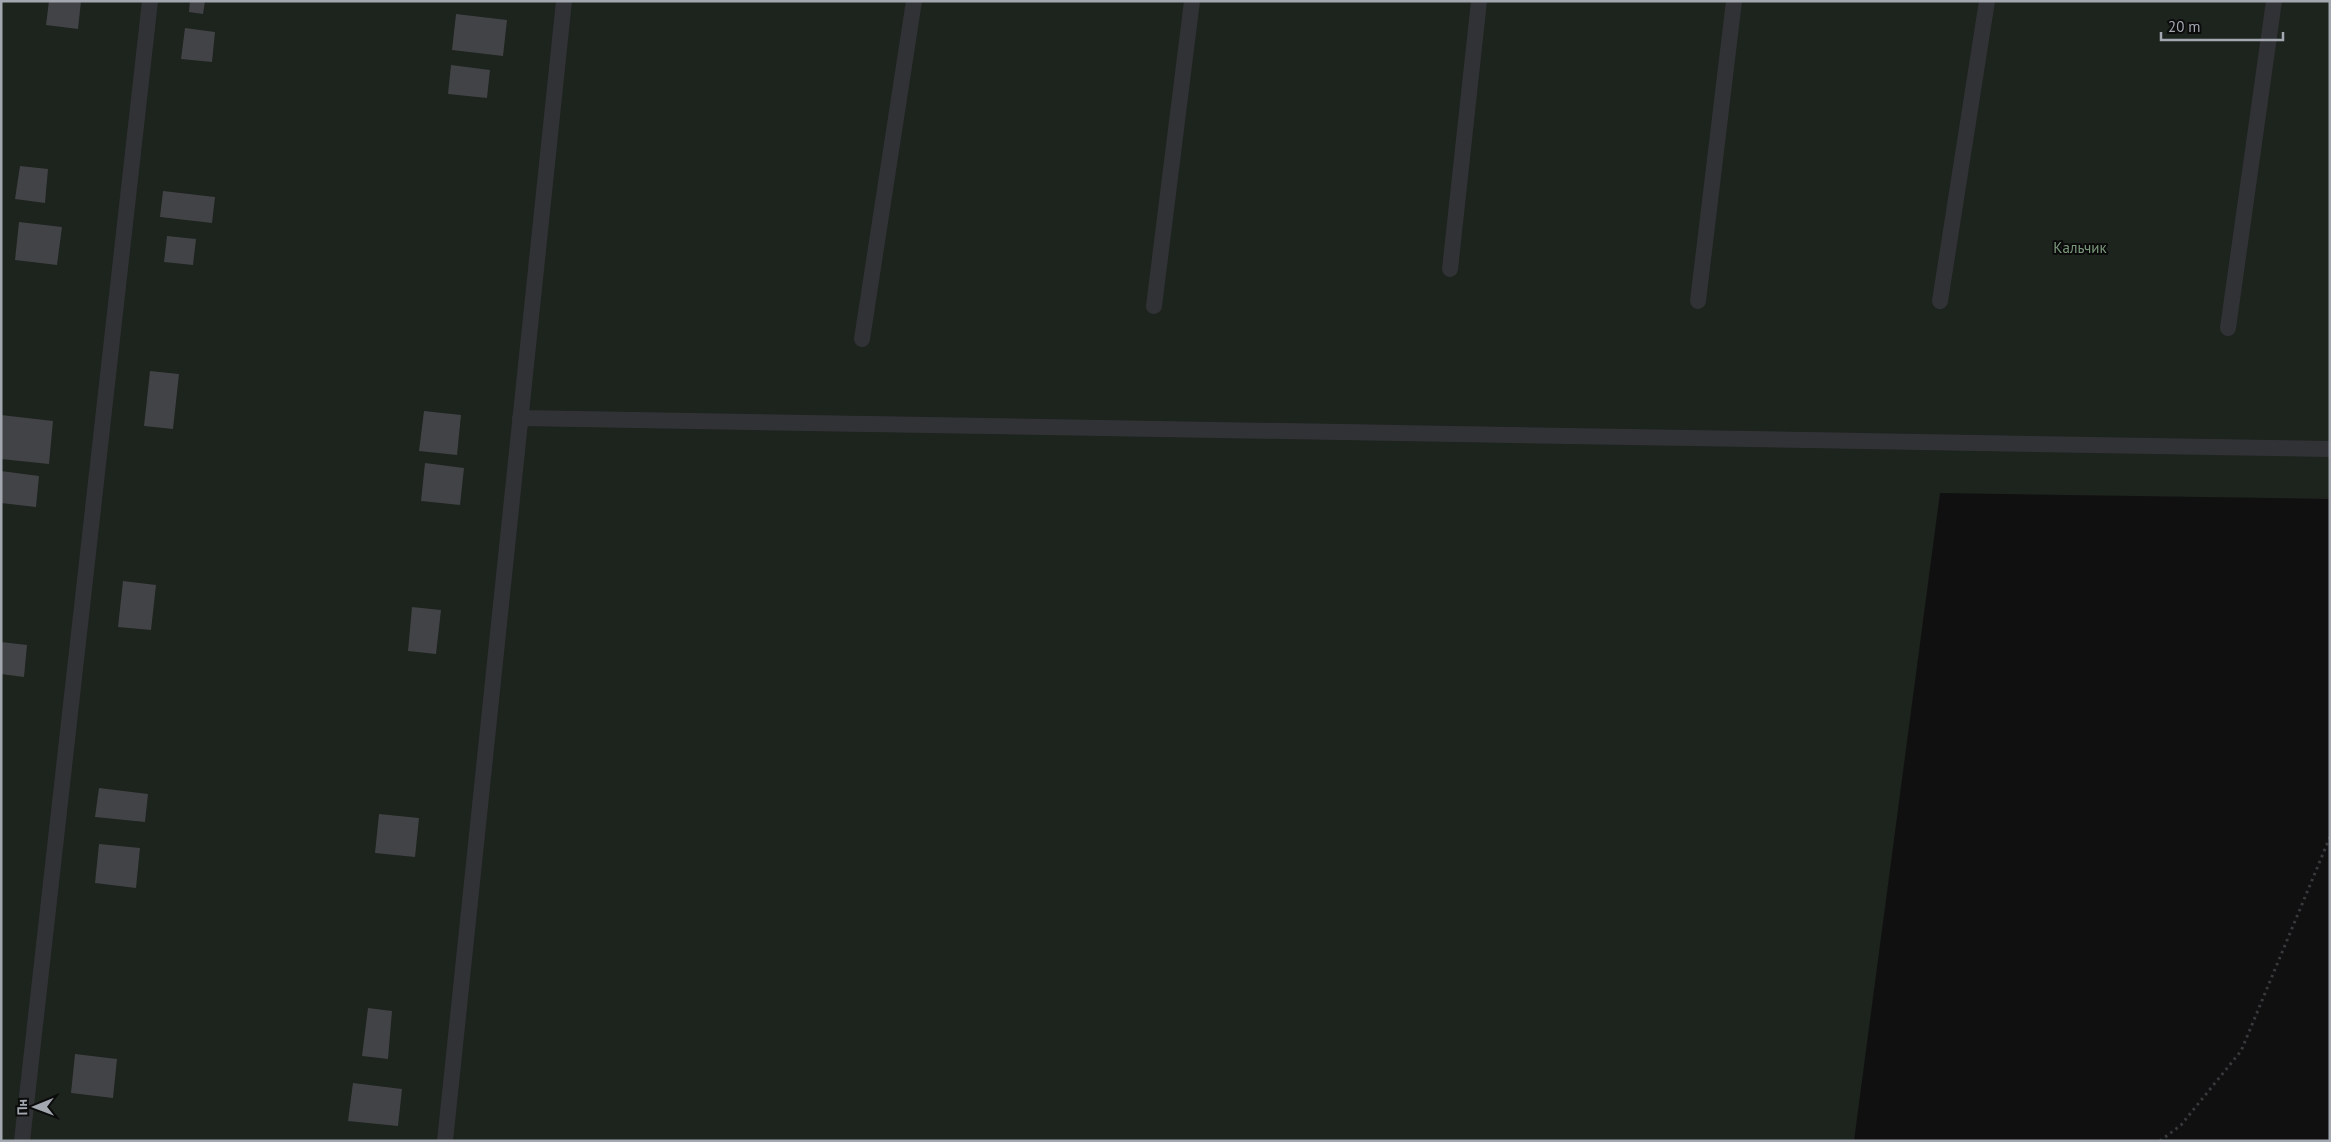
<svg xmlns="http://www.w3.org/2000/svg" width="2331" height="1142" font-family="'PT Sans',sans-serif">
  <rect width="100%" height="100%" fill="#101011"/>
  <!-- green -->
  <path fill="#1d231d" d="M 1,1 L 2330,1 L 2330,499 L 1940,493 L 1854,1141 L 1,1141 Z"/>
  <!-- building -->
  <path fill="#424346" d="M 49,1 L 81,1 L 78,29 L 46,25 Z
    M 190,1 L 205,1 L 203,14 L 189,12 Z
    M 456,14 L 507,20 L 503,56 L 452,50 Z
    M 185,28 L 215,32 L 212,62 L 181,59 Z
    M 451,65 L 490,70 L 487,98 L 448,94 Z
    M 20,166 L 48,169 L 45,203 L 15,199 Z
    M 163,191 L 215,197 L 212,223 L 160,217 Z
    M 19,222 L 62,227 L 57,265 L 15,260 Z
    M 167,236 L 196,239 L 193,265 L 164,262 Z
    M 150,371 L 179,374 L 173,429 L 144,426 Z
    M 424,411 L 461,415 L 457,455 L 419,451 Z
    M 1,415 L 53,421 L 49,464 L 1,459 Z
    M 425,463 L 464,468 L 460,505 L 421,501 Z
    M 1,471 L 39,476 L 36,507 L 1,503 Z
    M 123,581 L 156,585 L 151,630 L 118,627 Z
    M 412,607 L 441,610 L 436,654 L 408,651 Z
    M 1,642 L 27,645 L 24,677 L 1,674 Z
    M 99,788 L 148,794 L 145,822 L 95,817 Z
    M 379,814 L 419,818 L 415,857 L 375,853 Z
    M 99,844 L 140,848 L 136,888 L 95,883 Z
    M 368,1008 L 392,1011 L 388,1059 L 362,1056 Z
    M 75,1054 L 117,1059 L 113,1098 L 71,1093 Z
    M 353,1083 L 402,1089 L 398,1126 L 348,1121 Z"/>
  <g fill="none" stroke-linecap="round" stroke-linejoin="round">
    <!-- path -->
    <path stroke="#38393c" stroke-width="3" stroke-dasharray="2.5 4" stroke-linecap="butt" d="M 2160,1141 L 2181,1125 L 2241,1051 L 2330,837"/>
    <!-- lane -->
    <path stroke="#313236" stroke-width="16" d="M 1450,269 L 1479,1
      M 1698,301 L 1734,1
      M 1940,301 L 1987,1
      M 1154,306 L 1192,1
      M 2228,328 L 2274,1
      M 862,339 L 914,1
      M 520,418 L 2330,449
      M 22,1141 L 150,1
      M 445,1141 L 564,1"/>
  </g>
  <g text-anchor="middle" stroke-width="4" stroke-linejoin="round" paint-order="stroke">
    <!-- park labels -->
    <g font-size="15" fill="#7c997c" stroke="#0b0b0c">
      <text x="2080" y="253">Кальчик</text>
    </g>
  </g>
  <!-- border -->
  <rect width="2331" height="1142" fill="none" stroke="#a3a8b0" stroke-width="5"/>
  <!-- north arrow -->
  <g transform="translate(35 1107) rotate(269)" stroke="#0b0b0c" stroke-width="4" paint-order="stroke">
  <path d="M0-4L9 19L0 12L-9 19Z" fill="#a3a8b0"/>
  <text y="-8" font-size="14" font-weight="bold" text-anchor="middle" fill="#a3a8b0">Пн</text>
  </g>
  <!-- scale -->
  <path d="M2161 32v8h122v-8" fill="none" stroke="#a3a8b0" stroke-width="2.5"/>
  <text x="2168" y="32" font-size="15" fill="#a3a8b0" stroke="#0b0b0c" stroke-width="4" paint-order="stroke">20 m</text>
</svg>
